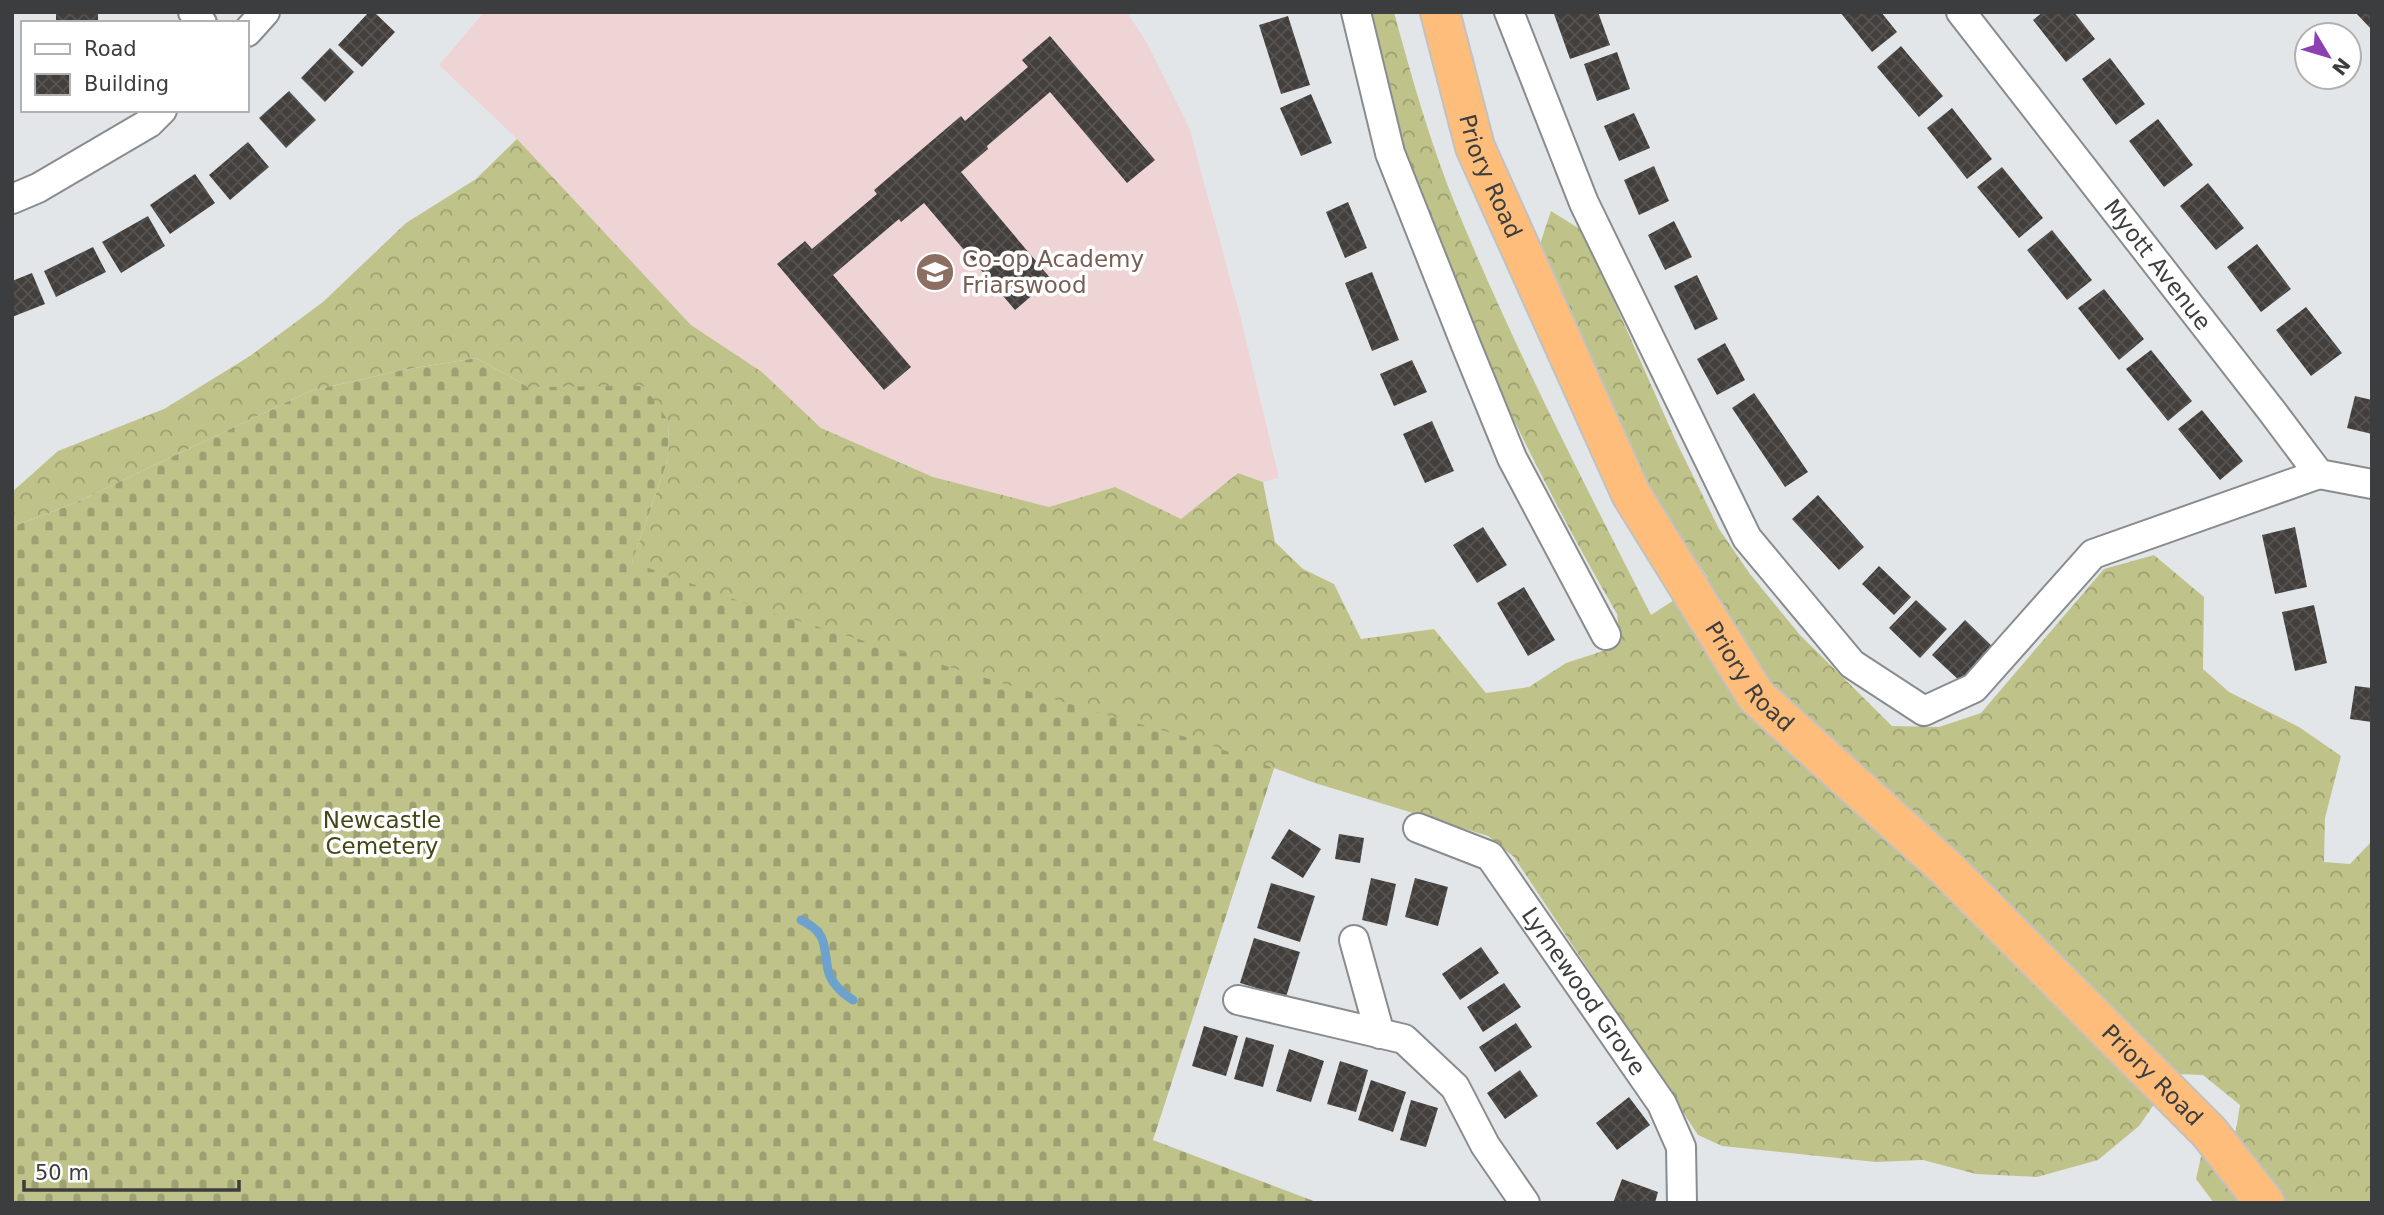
<svg xmlns="http://www.w3.org/2000/svg" width="2384" height="1215" font-family="'DejaVu Sans',sans-serif">
  <defs>
    <pattern id="forest-crowns" width="20" height="18" patternUnits="userSpaceOnUse" patternTransform="scale(1.75)"><rect width="20" height="18" fill="#c0c389"/><path d="M2 6a3 3 0 1 1 6 0M12 15a3 3 0 1 1 6 0" fill="none" stroke="#9da071"/></pattern>
    <pattern id="cemetery-stones" width="16" height="16" patternUnits="userSpaceOnUse" patternTransform="scale(1.75)"><rect width="16" height="16" fill="#c0c389"/><path d="M2 7V4a2 2 0 0 1 4 0v3zM10 15v-3a2 2 0 0 1 4 0v3z" fill="#9da071"/></pattern>
    <pattern id="building-cross-hatch" width="8" height="8" patternUnits="userSpaceOnUse" patternTransform="scale(1.75)"><rect width="8" height="8" fill="#423f3d"/><path d="M0 0l8 8M0 8l8-8" fill="none" stroke="#565351"/></pattern>
  </defs>
  <rect width="100%" height="100%" fill="#e3e6e9"/>
  <!-- education -->
  <path fill="#efd4d6" d="M 484,12 L 1127,12 L 1147,43 L 1189,127 L 1240,315 L 1279,478 L 1263,482 L 1238,473 L 1181,519 L 1115,487 L 1049,507 L 933,477 L 821,428 L 762,372 L 691,325 L 517,139 L 439,65 Z"/>
  <!-- forest -->
  <path fill="url(#forest-crowns)" d="M 1366,12 L 1394,12 C 1412,79 1431,145 1457,209 C 1514,348 1583,481 1651,615 L 1708,578 C 1686,544 1662,509 1643,473 C 1604,399 1572,322 1540,244 L 1551,211 L 1583,231 L 1675,439 L 1719,529 L 1750,574 L 1800,635 L 1892,726 L 1939,727 L 1981,713 L 2104,569 L 2154,555 L 2204,597 L 2203,669 L 2229,692 L 2299,727 L 2341,756 L 2325,818 L 2324,862 L 2350,864 L 2372,841 L 2372,1203 L 2214,1203 L 2196,1179 L 2201,1157 L 2236,1130 L 2240,1105 L 2203,1075 L 2175,1074 L 2139,1126 L 2098,1160 L 2037,1177 L 1976,1174 L 1923,1160 L 1876,1162 L 1722,1146 L 1698,1135 L 1514,857 L 1488,836 L 1315,783 L 1274,768 L 1197,1003 L 632,562 L 668,459 L 669,422 L 584,387 L 528,387 L 476,358 L 403,370 L 310,391 L 75,503 L 12,527 L 12,492 L 58,451 L 164,409 L 250,356 L 323,302 L 406,223 L 476,179 L 517,139 L 691,325 L 762,372 L 821,428 L 933,477 L 1049,507 L 1115,487 L 1181,519 L 1238,473 L 1263,482 L 1275,542 L 1303,569 L 1334,584 L 1361,639 L 1434,629 L 1486,693 L 1529,687 L 1566,663 L 1606,650 L 1620,642 L 1617,614 C 1508,425 1416,225 1366,12 Z"/>
  <!-- cemetery -->
  <path fill="url(#cemetery-stones)" d="M 476,358 L 528,387 L 644,386 L 669,422 L 668,459 L 632,562 L 766,611 L 1093,711 L 1193,739 L 1274,768 L 1153,1140 L 1319,1203 L 12,1203 L 12,527 L 75,503 L 310,391 L 403,370 Z"/>
  <g fill="none" stroke-linecap="round" stroke-linejoin="round">
    <!-- stream -->
    <path stroke="#6da2cc" stroke-width="9" d="M 801,920 C 828,933 823,945 828,970 C 831,983 842,993 853,1000"/>
  </g>
  <!-- building -->
  <path fill="url(#building-cross-hatch)" d="M 56,12 L 98,12 L 98,23 L 56,23 Z
    M 369,12 L 374,12 L 395,32 L 362,67 L 338,45 Z
    M 1559,12 L 1598,12 L 1610,45 L 1570,59 L 1554,14 Z
    M 1840,12 L 1881,12 L 1897,32 L 1872,52 Z
    M 2043,12 L 2074,12 L 2095,39 L 2066,62 L 2033,20 Z
    M 2355,12 L 2372,12 L 2372,30 Z
    M 1288,16 L 1310,85 L 1281,94 L 1259,25 Z
    M 1050,36 L 1155,160 L 1127,183 L 1050,92 L 987,146 L 988,149 L 961,172 L 1051,279 L 1015,310 L 924,203 L 901,222 L 899,219 L 833,275 L 911,367 L 884,390 L 777,264 L 805,241 L 812,249 L 877,194 L 874,190 L 961,116 L 965,121 L 1028,67 L 1022,60 Z
    M 1901,46 L 1943,96 L 1919,117 L 1877,67 Z
    M 330,48 L 354,72 L 325,102 L 301,78 Z
    M 1617,52 L 1630,89 L 1597,101 L 1584,64 Z
    M 2110,58 L 2145,104 L 2116,125 L 2082,79 Z
    M 289,91 L 316,120 L 286,148 L 259,118 Z
    M 1311,94 L 1332,143 L 1301,156 L 1280,108 Z
    M 1952,108 L 1992,159 L 1967,179 L 1927,128 Z
    M 1634,113 L 1650,148 L 1619,161 L 1604,126 Z
    M 2158,119 L 2193,165 L 2164,187 L 2129,141 Z
    M 248,142 L 269,167 L 230,200 L 209,175 Z
    M 1654,166 L 1669,201 L 1639,215 L 1624,180 Z
    M 2002,167 L 2043,218 L 2019,238 L 1977,187 Z
    M 195,174 L 215,203 L 170,234 L 150,205 Z
    M 2208,183 L 2244,228 L 2216,250 L 2180,206 Z
    M 1348,202 L 1367,248 L 1345,258 L 1326,212 Z
    M 148,216 L 165,246 L 121,273 L 102,242 Z
    M 1674,221 L 1692,257 L 1665,270 L 1648,235 Z
    M 2052,230 L 2092,280 L 2067,300 L 2027,250 Z
    M 2257,244 L 2291,289 L 2261,312 L 2227,267 Z
    M 93,247 L 106,272 L 56,297 L 44,271 Z
    M 1372,272 L 1399,340 L 1372,351 L 1345,283 Z
    M 32,273 L 45,304 L 12,317 L 12,281 Z
    M 1697,275 L 1718,319 L 1695,330 L 1674,286 Z
    M 2104,289 L 2144,339 L 2119,360 L 2078,308 Z
    M 2306,307 L 2342,353 L 2311,376 L 2276,330 Z
    M 1725,343 L 1745,380 L 1717,395 L 1697,359 Z
    M 2151,350 L 2192,401 L 2168,421 L 2126,369 Z
    M 1412,360 L 1427,392 L 1394,406 L 1380,374 Z
    M 1754,393 L 1808,472 L 1785,487 L 1732,408 Z
    M 2355,396 L 2372,400 L 2372,434 L 2347,428 Z
    M 2202,410 L 2243,461 L 2220,480 L 2178,429 Z
    M 1432,421 L 1454,471 L 1425,483 L 1403,434 Z
    M 1818,495 L 1864,547 L 1839,570 L 1792,519 Z
    M 1483,527 L 1507,565 L 1477,583 L 1453,545 Z
    M 2295,527 L 2307,587 L 2275,594 L 2262,535 Z
    M 1879,566 L 1911,597 L 1894,615 L 1862,584 Z
    M 1524,587 L 1555,640 L 1528,656 L 1497,603 Z
    M 1916,600 L 1947,629 L 1920,658 L 1889,628 Z
    M 2314,605 L 2327,663 L 2295,671 L 2282,612 Z
    M 1965,620 L 1993,647 L 1961,682 L 1932,655 Z
    M 2355,686 L 2372,688 L 2372,722 L 2350,719 Z
    M 1289,829 L 1321,849 L 1303,878 L 1271,858 Z
    M 1339,834 L 1364,838 L 1360,863 L 1335,859 Z
    M 1371,878 L 1396,884 L 1387,926 L 1362,920 Z
    M 1415,878 L 1448,887 L 1438,926 L 1405,917 Z
    M 1271,883 L 1315,896 L 1300,942 L 1257,928 Z
    M 1254,938 L 1300,952 L 1286,997 L 1240,983 Z
    M 1481,947 L 1499,973 L 1460,1000 L 1442,974 Z
    M 1504,983 L 1521,1007 L 1483,1032 L 1467,1007 Z
    M 1516,1023 L 1532,1047 L 1495,1072 L 1479,1047 Z
    M 1204,1026 L 1238,1036 L 1226,1076 L 1192,1066 Z
    M 1246,1037 L 1274,1045 L 1263,1087 L 1234,1079 Z
    M 1289,1049 L 1324,1061 L 1311,1102 L 1276,1091 Z
    M 1340,1061 L 1368,1070 L 1356,1112 L 1327,1104 Z
    M 1520,1070 L 1538,1096 L 1505,1119 L 1487,1093 Z
    M 1371,1080 L 1406,1092 L 1393,1132 L 1358,1120 Z
    M 1629,1097 L 1650,1125 L 1617,1150 L 1596,1123 Z
    M 1411,1100 L 1438,1108 L 1426,1147 L 1400,1140 Z
    M 1622,1179 L 1658,1192 L 1655,1203 L 1613,1203 Z"/>
  <g fill="none" stroke-linecap="round" stroke-linejoin="round">
    <!-- minor casing -->
    <g stroke="#898c8e" stroke-width="32">
      <g id="minor">
        <path d="M 193,12 L 202,23"/>
        <path d="M 1356,12 L 1390,153 L 1466,345 L 1512,458 L 1606,635"/>
        <path d="M 1509,12 L 1584,203 L 1747,538 L 1852,664 L 1924,711 L 1974,688 L 2093,554 L 2319,474"/>
        <path id="s1" d="M 1961,12 L 2271,410 L 2319,474 L 2372,484"/>
        <path d="M 247,32 L 265,12"/>
        <path d="M 12,199 L 38,188 L 149,123 L 162,110"/>
        <path id="s2" d="M 1418,828 L 1490,856 L 1662,1104 L 1681,1147 L 1682,1203"/>
        <path d="M 1354,940 L 1380,1034"/>
        <path d="M 1238,1000 L 1404,1039 L 1455,1087 L 1485,1145 L 1525,1203"/>
      </g>
    </g>
    <!-- highway casing -->
    <g stroke="#c0c1c1" stroke-width="42">
      <g id="highway">
        <path id="s3" d="M 1440,12 L 1475,147 L 1631,494 L 1756,696 L 1946,868 L 2209,1132 L 2265,1203"/>
      </g>
    </g>
    <!-- minor -->
    <use href="#minor" stroke="#fff" stroke-width="28"/>
    <!-- highway -->
    <use href="#highway" stroke="#febd7b" stroke-width="38"/>
  </g>
  <!-- icons -->
  <defs>
    <g id="school-disc" transform="scale(2.0125)"><circle r="9.5" fill="#8d6e63" stroke="#fff"/><path d="M0-5L7-2L0 1L-7-2ZM-4 1L0 2.5L4 1V4Q0 6-4 4Z" fill="#fff"/></g>
  </defs>
  <g fill-rule="evenodd">
    <use href="#school-disc" x="935" y="272"/>
  </g>
  <g text-anchor="middle" stroke-width="7" stroke-linejoin="round" paint-order="stroke">
    <!-- street labels -->
    <g font-size="23" fill="#3b3d3e" stroke="#fff">
      <text dy="8" stroke="none"><textPath href="#s3" startOffset="172">Priory Road</textPath></text>
      <text dy="8" stroke="none"><textPath href="#s1" startOffset="320">Myott Avenue</textPath></text>
      <text dy="8" stroke="none"><textPath href="#s3" startOffset="738">Priory Road</textPath></text>
      <text dy="8" stroke="none"><textPath href="#s2" startOffset="242">Lymewood Grove</textPath></text>
      <text dy="8" stroke="none"><textPath href="#s3" startOffset="1306">Priory Road</textPath></text>
    </g>
    <!-- education labels -->
    <g font-size="23" fill="#785e54" stroke="#fff" text-anchor="start">
      <text x="962" y="267">Co-op Academy<tspan x="962" dy="26">Friarswood</tspan></text>
    </g>
    <!-- park labels -->
    <g font-size="23" fill="#454615" stroke="#fff">
      <text x="382" y="828">Newcastle<tspan x="382" dy="26">Cemetery</tspan></text>
    </g>
  </g>
  <!-- border -->
  <rect width="2384" height="1215" fill="none" stroke="#3b3d3e" stroke-width="28"/>
  <!-- legend -->
  <rect x="21" y="21" width="228" height="91" fill="#ffffff" stroke="#b1b1b2" stroke-width="2"/>
  <rect x="35" y="44" width="35" height="10" fill="#ffffff" stroke="#b1b1b2" stroke-width="2"/>
  <text x="84" y="56" font-size="21" fill="#3b3d3e">Road</text>
  <rect x="35" y="74" width="35" height="21" fill="url(#building-cross-hatch)" stroke="#b1b1b2" stroke-width="2"/>
  <text x="84" y="91" font-size="21" fill="#3b3d3e">Building</text>
  <!-- north arrow -->
  <g transform="translate(2328 56) rotate(128)"><circle r="33" fill="#ffffff" stroke="#b1b1b2" stroke-width="2"/>
  <path d="M0-5L12 26L0 18L-12 26Z" fill="#8c41b2"/>
  <text y="-10" font-size="19" font-weight="bold" text-anchor="middle" fill="#3b3d3e">N</text>
  </g>
  <!-- scale -->
  <path d="M24 1180v10h215v-10" fill="none" stroke="#3b3d3e" stroke-width="3.5"/>
  <text x="35" y="1180" font-size="21" fill="#3b3d3e" stroke="#ffffff" stroke-width="5" paint-order="stroke">50 m</text>
</svg>
